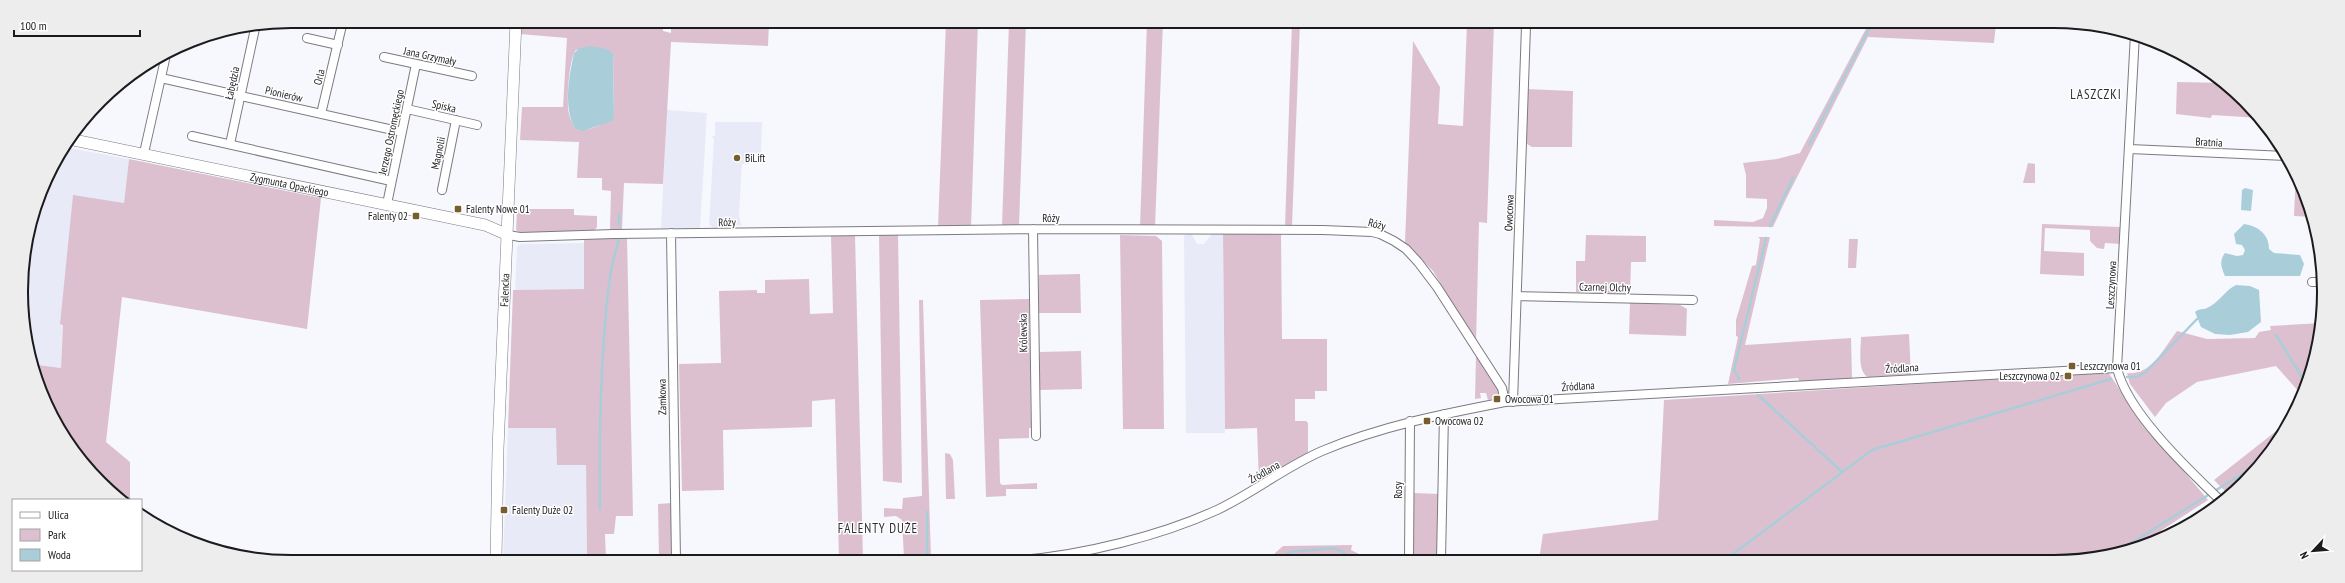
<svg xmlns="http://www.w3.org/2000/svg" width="2345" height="583" font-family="'PT Sans Narrow',sans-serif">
  <rect width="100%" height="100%" fill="#f7f7fe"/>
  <!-- built -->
  <path fill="#e9eaf8" d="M 667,110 L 707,113 L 700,228 L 661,228 Z
    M 715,122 L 762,122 L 761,153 L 750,153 L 749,164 L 742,164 L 739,215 L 741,225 L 713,228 L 709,224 L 714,140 L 712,136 L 715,136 Z
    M 65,147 L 129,159 L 124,203 L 73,196 L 61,324 L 63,324 L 61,368 L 31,364 L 22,274 L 30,221 L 49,172 Z
    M 1187,233 L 1191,233 L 1197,244 L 1204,244 L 1212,234 L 1223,234 L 1225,433 L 1186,433 L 1184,236 Z
    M 584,243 L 585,289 L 515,290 L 517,247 L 520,244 Z
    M 556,427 L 586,465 L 587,560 L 503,560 L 508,428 Z"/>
  <!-- green -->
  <path fill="#ddc0cf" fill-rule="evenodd" d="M 521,21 L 663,21 L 663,31 L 671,33 L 671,21 L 769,22 L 768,46 L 671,42 L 663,184 L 624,183 L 622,229 L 610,229 L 611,191 L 602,190 L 602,178 L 577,178 L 579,142 L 520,140 L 522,107 L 563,107 L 567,38 L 520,34 ZM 576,50 L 613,53 L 614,116 C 601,125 591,132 575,129 C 573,124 570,119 569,114 C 566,103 569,58 576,50 Z
    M 946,22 L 978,22 L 971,227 L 938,227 Z
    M 1009,22 L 1026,22 L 1019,226 L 1002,226 Z
    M 1147,22 L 1163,22 L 1155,227 L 1140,228 Z
    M 1292,22 L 1300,22 L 1292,226 L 1285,227 Z
    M 1467,23 L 1494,23 L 1487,223 L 1479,222 L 1476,343 L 1433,271 L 1405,243 L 1413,41 L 1440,87 L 1438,124 L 1463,126 Z
    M 1869,23 L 1996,23 L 1994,43 L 1868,37 L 1786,199 L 1773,227 L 1714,226 L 1714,220 L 1753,222 L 1763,218 L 1767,208 L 1767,199 L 1746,198 L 1746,175 L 1743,163 L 1777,159 L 1800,153 Z
    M 2177,82 L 2225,83 L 2260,118 L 2212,115 L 2211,118 L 2176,114 Z
    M 1526,89 L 1573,91 L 1572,147 L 1532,147 L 1527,144 Z
    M 129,159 L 321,198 L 307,329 L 122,297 L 106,442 L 130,462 L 130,500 L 120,500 L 77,456 L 49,411 L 31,364 L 61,368 L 63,325 L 60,324 L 73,195 L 124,203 Z
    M 2028,163 L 2035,164 L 2035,183 L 2023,183 Z
    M 2296,171 L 2296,172 L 2313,217 L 2294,216 Z
    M 520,209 L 574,209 L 574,215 L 597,216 L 597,227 L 593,232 L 519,232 L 516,230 L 517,211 Z
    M 2042,224 L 2120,227 L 2120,244 L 2105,243 L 2104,249 L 2097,248 L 2090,241 L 2090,230 L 2045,228 L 2044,251 L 2084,253 L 2084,276 L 2040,274 Z
    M 1223,231 L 1281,232 L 1282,339 L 1327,339 L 1327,391 L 1315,391 L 1315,399 L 1295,399 L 1295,421 L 1306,421 L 1308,423 L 1308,453 L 1259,483 L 1257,428 L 1225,429 Z
    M 879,234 L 898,234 L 902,483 L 883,481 Z
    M 831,235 L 855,235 L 863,560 L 839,560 L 835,399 L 812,401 L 812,427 L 723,430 L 724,490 L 682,491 L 679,364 L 721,363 L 719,291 L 757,290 L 757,293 L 765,293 L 765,280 L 809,279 L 810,314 L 833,313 Z
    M 1120,235 L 1156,236 L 1162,241 L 1164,429 L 1123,429 Z
    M 1586,235 L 1646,236 L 1646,262 L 1631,262 L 1630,294 L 1576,292 L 1576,261 L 1585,261 Z
    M 1758,237 L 1770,237 L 1745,345 L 1851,338 L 1852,378 L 1800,382 L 1798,378 L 1728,384 L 1738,337 L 1736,336 L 1736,320 L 1752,266 L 1756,265 L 1760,239 Z
    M 584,238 L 627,238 L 633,516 L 616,516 L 614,534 L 605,534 L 606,560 L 587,560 L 586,465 L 557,465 L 556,428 L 508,428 L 513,290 L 584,289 Z
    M 1849,239 L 1858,239 L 1856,268 L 1848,268 Z
    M 1080,274 L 1081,313 L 1039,313 L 1039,275 Z
    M 1029,299 L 1031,428 L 1029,428 L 1029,438 L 999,439 L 1000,483 L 1002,485 L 1037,483 L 1037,489 L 1006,489 L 1006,496 L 986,497 L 980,300 Z
    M 919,300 L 923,300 L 931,559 L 904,558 L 902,520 L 896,516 L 884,517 L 884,508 L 902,509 L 903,498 L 922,496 Z
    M 1630,303 L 1680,305 L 1687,309 L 1686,336 L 1629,334 Z
    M 2322,323 L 2301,394 L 2276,366 L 2197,382 L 2166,403 L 2155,417 L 2130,384 L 2127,373 C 2151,376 2164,348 2177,331 L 2207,339 L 2255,338 L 2259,332 L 2271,330 L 2270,326 Z
    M 1909,334 L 1911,375 L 1868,377 C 1857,372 1861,348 1861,337 Z
    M 1081,351 L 1082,389 L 1040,390 L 1040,352 Z
    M 1476,356 L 1498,388 L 1499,397 L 1488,400 L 1486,393 L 1480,393 L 1481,398 L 1475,399 Z
    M 2108,372 L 2138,417 L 2208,500 L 2139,545 L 2089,560 L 1539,560 L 1543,534 L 1658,520 L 1664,400 Z
    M 2289,421 L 2247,479 L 2225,491 L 2214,480 Z
    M 945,453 L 950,454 L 953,460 L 955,499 L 946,499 Z
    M 1413,493 L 1439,494 L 1438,560 L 1412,560 Z
    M 672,503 L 674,560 L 659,560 L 658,504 Z
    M 1352,545 L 1351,550 L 1359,554 L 1361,560 L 1267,560 L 1283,546 Z"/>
  <!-- water -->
  <path fill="#a9ced9" d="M 591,46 L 607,49 L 613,53 L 614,116 L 612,121 L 583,131 L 575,129 C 563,106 569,77 574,53 L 580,48 Z
    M 2245,188 L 2253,190 L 2251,211 L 2241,210 L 2242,190 Z
    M 2244,224 C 2258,226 2269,234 2269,249 L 2274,253 L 2300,255 L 2304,264 L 2300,276 L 2225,276 C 2221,267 2219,261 2225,253 L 2237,256 L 2243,255 L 2245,250 L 2242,245 L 2236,244 L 2234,234 Z
    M 2236,285 L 2250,286 L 2259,290 L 2261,322 L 2248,332 L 2230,335 L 2215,334 L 2201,327 L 2195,312 C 2199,308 2203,310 2207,308 C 2219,303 2225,290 2236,285 Z"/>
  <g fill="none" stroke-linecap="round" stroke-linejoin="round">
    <!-- stream -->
    <path stroke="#a9ced9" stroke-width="2.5" d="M 1809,145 L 1872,23
      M 619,214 L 619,225
      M 1770,226 L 1793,178
      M 2276,335 L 2305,382
      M 2127,377 L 2137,377 L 2146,372 L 2197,319
      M 1739,379 L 1734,370 L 1766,238
      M 1758,395 L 1841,471
      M 600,509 C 599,451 600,394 604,336 C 607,303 608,272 619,240
      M 927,512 L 927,558
      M 2120,550 L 2258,464
      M 1278,560 L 1290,552 L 1332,548 L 1339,550 L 1355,560
      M 1725,560 L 1872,450 L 2111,379"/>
    <!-- street casing -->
    <g stroke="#7b7b81" stroke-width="10">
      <path id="street" d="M 2135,34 L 2117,368 C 2127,412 2188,469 2220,500
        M 307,38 L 338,45
        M 384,57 L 472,76
        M 161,78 L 402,132
        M 407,109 L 477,125
        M 321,114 L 343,21
        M 192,136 L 391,181
        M 230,144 L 256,24
        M 2130,149 L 2286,156
        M 144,153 L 166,55
        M 442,190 L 456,120
        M 387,204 L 416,64
        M 1033,229 L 1036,436
        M 671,233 L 676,560
        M 508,235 L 520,237 L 614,234 L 1033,229 L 1323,230 L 1372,232 L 1380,234 L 1394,241 L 1406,249 L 1418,262 L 1437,287 L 1502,388 L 1505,402
        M 2312,282 L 2323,282
        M 1517,296 L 1693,300
        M 1513,402 L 1526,26
        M 1021,560 C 1083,555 1160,536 1217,510 C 1253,493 1285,467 1322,451 C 1381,426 1443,414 1505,402 L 2117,368
        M 1409,560 L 1410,421
        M 1441,560 L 1444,414"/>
    </g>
    <!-- secondary casing -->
    <g stroke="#7b7b81" stroke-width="12">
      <g id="secondary">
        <path id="s1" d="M 69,139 L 485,225 L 508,235"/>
        <path id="s2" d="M 496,560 L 498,449 L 516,21"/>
      </g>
    </g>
    <!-- street -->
    <use href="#street" stroke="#fff" stroke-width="8"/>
    <!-- secondary -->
    <use href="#secondary" stroke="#fff" stroke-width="11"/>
  </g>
  <!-- markers -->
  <g fill="#775e2f" stroke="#fff" stroke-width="1.5">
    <circle cx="737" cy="158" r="4"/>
    <rect x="454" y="205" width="8" height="8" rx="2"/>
    <rect x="412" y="212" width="8" height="8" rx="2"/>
    <rect x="2068" y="362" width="8" height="8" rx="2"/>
    <rect x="2064" y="372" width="8" height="8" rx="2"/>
    <rect x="1493" y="395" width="8" height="8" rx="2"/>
    <rect x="1423" y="417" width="8" height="8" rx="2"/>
    <rect x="500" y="506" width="8" height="8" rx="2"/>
  </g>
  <g text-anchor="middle" stroke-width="3" stroke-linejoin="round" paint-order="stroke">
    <!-- street labels -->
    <g font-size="11" fill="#1b1b1e" stroke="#fff">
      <text transform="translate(430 56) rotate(12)" y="4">Jana Grzymały</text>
      <text transform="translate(319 77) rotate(-76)" y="4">Orla</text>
      <text transform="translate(232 83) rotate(-78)" y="4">Łabędzia</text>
      <text transform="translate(284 94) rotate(13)" y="4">Pionierów</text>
      <text transform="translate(444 106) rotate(13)" y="4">Spiska</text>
      <text transform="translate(391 132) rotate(-78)" y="4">Jerzego Ostromęckiego</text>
      <text transform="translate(2209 142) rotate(3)" y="4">Bratnia</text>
      <text transform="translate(438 153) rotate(-78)" y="4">Magnolii</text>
      <text dy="4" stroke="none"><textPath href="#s1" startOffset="225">Zygmunta Opackiego</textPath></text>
      <text transform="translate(1509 213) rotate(-88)" y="4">Owocowa</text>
      <text x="1051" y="222">Róży</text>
      <text transform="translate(727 222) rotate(-1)" y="4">Róży</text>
      <text transform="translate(1377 224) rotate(14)" y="4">Róży</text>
      <text transform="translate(2111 285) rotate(-87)" y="4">Leszczynowa</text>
      <text transform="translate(1605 287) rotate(1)" y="4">Czarnej Olchy</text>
      <text dy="4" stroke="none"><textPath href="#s2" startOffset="270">Falencka</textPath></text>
      <text transform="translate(1023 333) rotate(-91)" y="4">Królewska</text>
      <text transform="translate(1902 368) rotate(-3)" y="4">Źródlana</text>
      <text transform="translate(1578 386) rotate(-4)" y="4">Źródlana</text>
      <text transform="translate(662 397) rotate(-91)" y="4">Zamkowa</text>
      <text transform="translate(1264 472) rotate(-30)" y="4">Źródlana</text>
      <text transform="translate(1398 490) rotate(-90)" y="4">Rosy</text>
    </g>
    <!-- poi labels -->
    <g font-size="11" fill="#1b1b1e" stroke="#fff" text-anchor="start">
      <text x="745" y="162">BiLift</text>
      <text x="466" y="213">Falenty Nowe 01</text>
      <text x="408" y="220" text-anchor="end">Falenty 02</text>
      <text x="2080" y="370">Leszczynowa 01</text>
      <text x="2060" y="380" text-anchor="end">Leszczynowa 02</text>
      <text x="1505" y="403">Owocowa 01</text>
      <text x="1435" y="425">Owocowa 02</text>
      <text x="512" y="514">Falenty Duże 02</text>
    </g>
    <!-- quarter labels -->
    <g font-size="13" letter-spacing="1" fill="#2d2d32" stroke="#fff">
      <text x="2096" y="99">LASZCZKI</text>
      <text x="878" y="533">FALENTY DUŻE</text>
    </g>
  </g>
  <!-- crop -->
  <path d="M0 0H2345V583H0ZM291 28H2054A263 263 0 0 1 2317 291V292A263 263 0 0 1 2054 555H291A263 263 0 0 1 28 292V291A263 263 0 0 1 291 28Z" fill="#ededed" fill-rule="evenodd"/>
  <path fill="none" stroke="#1b1b1e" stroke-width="2" d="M291 28H2054A263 263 0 0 1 2317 291V292A263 263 0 0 1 2054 555H291A263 263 0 0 1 28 292V291A263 263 0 0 1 291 28Z"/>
  <!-- legend -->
  <rect x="12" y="499" width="130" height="72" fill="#ffffff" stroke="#a4a4a5"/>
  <rect x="20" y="512" width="20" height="6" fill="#ffffff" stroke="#a4a4a5"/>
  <text x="48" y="519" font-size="12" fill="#1b1b1e">Ulica</text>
  <rect x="20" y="529" width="20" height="12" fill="#ddc0cf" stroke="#a4a4a5"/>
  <text x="48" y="539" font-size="12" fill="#1b1b1e">Park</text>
  <rect x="20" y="549" width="20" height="12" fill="#a9ced9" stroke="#a4a4a5"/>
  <text x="48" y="559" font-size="12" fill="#1b1b1e">Woda</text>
  <!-- north arrow -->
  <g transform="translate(2313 551) rotate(244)" stroke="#ffffff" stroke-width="3" paint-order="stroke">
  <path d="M0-3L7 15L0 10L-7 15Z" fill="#1b1b1e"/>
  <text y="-6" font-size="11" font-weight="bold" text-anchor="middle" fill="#1b1b1e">N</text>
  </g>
  <!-- scale -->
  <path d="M14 30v6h126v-6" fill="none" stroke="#1b1b1e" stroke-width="2"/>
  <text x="20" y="30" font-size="12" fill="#1b1b1e" stroke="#ffffff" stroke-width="3" paint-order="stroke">100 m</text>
</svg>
